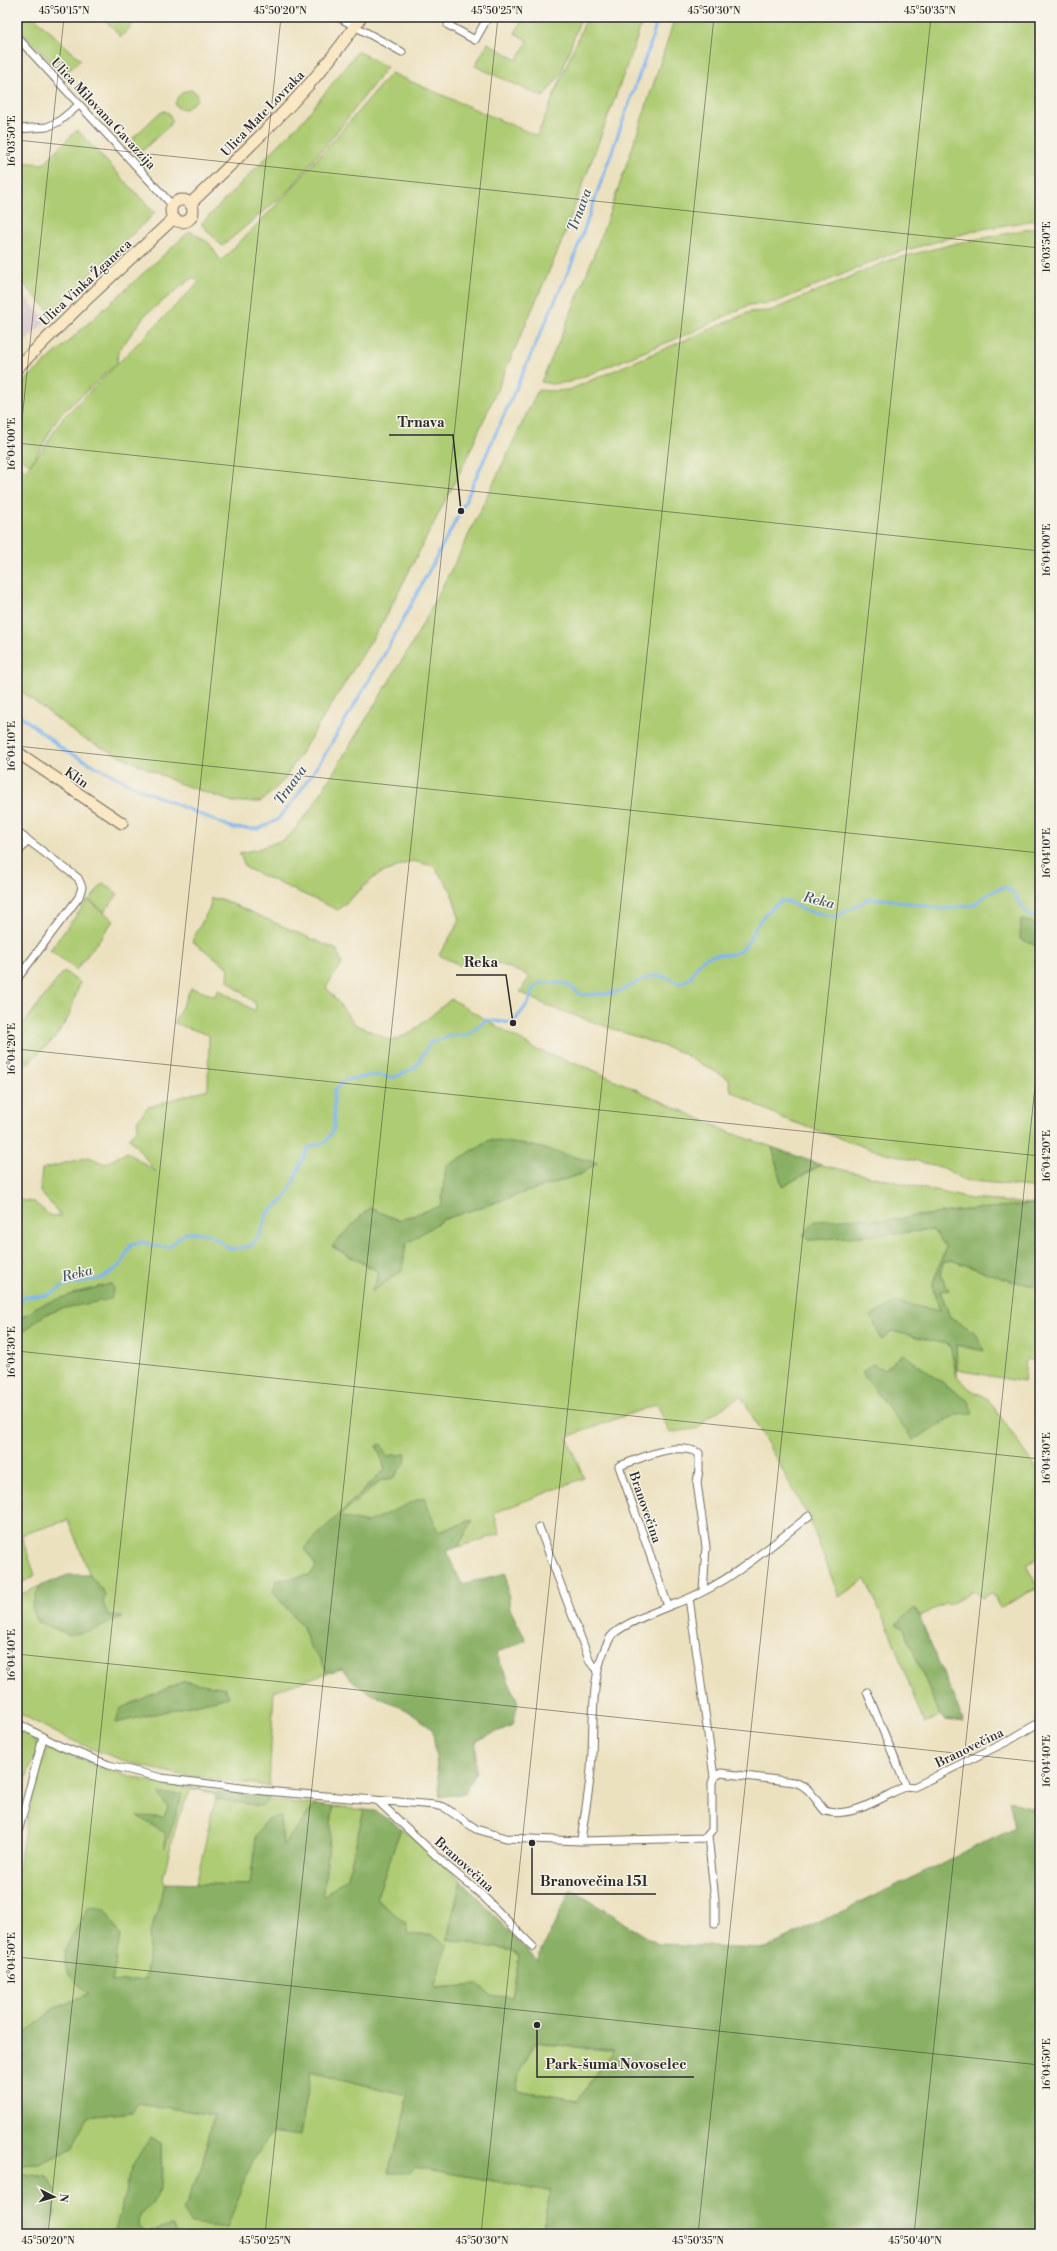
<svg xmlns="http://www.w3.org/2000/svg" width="1057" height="2251" font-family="'Libre Bodoni',serif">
  <rect width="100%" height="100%" fill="#f7f3e8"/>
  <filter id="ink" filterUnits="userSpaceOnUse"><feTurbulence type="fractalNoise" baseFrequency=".025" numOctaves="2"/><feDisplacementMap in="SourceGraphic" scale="8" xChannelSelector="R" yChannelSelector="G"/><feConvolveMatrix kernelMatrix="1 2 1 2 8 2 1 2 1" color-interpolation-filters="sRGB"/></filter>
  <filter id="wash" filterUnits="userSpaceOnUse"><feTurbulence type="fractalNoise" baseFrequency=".012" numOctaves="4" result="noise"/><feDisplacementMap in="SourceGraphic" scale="16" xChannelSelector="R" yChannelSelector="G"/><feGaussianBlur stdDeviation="0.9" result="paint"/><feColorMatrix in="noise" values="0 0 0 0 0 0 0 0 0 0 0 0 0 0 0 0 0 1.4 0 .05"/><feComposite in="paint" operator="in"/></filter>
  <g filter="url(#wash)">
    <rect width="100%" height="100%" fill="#ece1bf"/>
    <!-- industrial -->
    <path fill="#d2bdc6" d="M 17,289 L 47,320 L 17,350 Z"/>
    <!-- green -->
    <path fill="#aecc73" stroke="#6c7c4f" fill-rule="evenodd" d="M 17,17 L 34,17 L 81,60 L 64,75 L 17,27 Z
      M 102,17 L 140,17 L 121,37 Z
      M 524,17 L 581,17 L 561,74 L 543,97 L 475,66 L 488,43 L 517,60 L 528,41 L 515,33 Z
      M 587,17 L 643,17 L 636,41 L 560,246 L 467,458 L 383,622 L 284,780 L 261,802 L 233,802 L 178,783 L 82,738 L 17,688 L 17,465 L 25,470 L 43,450 L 61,420 L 199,282 L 193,277 L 145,315 L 118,352 L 117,363 L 58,417 L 40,450 L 30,464 L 17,456 L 17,388 L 190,231 L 209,243 L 221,261 L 287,194 L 391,73 L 537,136 Z
      M 675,17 L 1040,17 L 1040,219 L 977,230 L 889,255 L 776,302 L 749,305 L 690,333 L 570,382 L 552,384 L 541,382 C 595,264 636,140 675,17 Z
      M 358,51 L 387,67 L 343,124 L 288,191 L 222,246 L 201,224 L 305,118 Z
      M 191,90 L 195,92 L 198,99 L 186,109 L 178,108 L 175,104 C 178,95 182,91 191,90 Z
      M 164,111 L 169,113 L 172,120 L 170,125 L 142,151 L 132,139 L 157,115 Z
      M 77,130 L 155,213 L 50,312 L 17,277 L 17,162 L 43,164 Z
      M 1040,227 L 1040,923 L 1034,923 L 1020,939 L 1040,947 L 1040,1188 L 964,1180 L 944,1168 L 867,1148 L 782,1118 L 731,1091 L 729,1079 L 680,1052 L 550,1007 L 520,992 L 530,976 L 492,961 L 463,967 L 439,955 L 460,920 L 451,891 L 434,866 L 412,861 L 377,875 L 338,910 L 246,868 L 239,853 L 255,850 L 283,840 L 291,834 L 311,809 L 412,644 L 460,553 L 538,390 L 554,391 L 569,390 L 750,312 L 770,311 L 890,260 L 958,243 Z
      M 103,883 L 118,894 L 104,912 L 90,900 Z
      M 211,898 L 221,899 L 337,950 L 342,964 L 326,987 L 355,1024 L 392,1041 L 412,1032 L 451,999 L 537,1050 L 591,1069 L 731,1133 L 772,1147 L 782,1187 L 821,1165 L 971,1199 L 1033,1204 L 956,1211 L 882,1221 L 858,1218 L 803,1235 L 810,1240 L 933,1230 L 946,1247 L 932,1286 L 940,1312 L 896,1302 L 892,1331 L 950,1345 L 957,1376 L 970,1389 L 988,1399 L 1040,1473 L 1040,1557 L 1026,1565 L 1038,1588 L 1000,1608 L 992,1593 L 982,1598 L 973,1591 L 949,1605 L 945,1604 L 919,1616 L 915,1608 L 897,1624 L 904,1629 L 940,1715 L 924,1724 L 889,1630 L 865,1579 L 839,1597 L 810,1520 L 741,1396 L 707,1418 L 699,1428 L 670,1433 L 657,1404 L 567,1437 L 584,1478 L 494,1513 L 500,1534 L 458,1547 L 472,1520 L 438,1532 L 423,1498 L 366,1523 L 338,1516 L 304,1548 L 316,1566 L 310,1575 L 276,1581 L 273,1592 L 303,1627 L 312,1651 L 321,1659 L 327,1673 L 274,1691 L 269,1786 C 234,1781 197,1779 163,1771 C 111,1760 64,1738 17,1712 L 17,1596 L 40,1586 L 32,1607 L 38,1622 L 122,1616 L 108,1615 L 103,1603 L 105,1594 L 90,1575 L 68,1520 L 21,1535 L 35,1575 L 17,1586 L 17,1333 L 20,1335 L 44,1315 L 61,1309 L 111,1284 L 79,1292 L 36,1307 L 30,1313 L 17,1319 L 17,1264 L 25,1261 L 17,1248 L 17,1204 L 20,1200 L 34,1202 L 51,1216 L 62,1216 L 40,1192 L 42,1169 L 89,1157 L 105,1164 L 127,1152 L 156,1172 L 129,1137 L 138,1128 L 137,1121 L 148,1107 L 208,1089 L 209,1035 L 174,1023 L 191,988 L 215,996 L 218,989 L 255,1011 L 256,1004 L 228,981 L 229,968 L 192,941 L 210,907 ZM 490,1140 L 533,1146 L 597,1163 L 581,1174 L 442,1220 L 406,1244 L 402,1271 L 372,1291 L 379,1272 L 332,1247 L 369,1208 L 398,1220 L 441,1206 L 446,1167 ZM 903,1354 L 968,1401 L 957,1414 L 913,1440 L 872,1364 L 884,1370 ZM 377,1447 L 387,1456 L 405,1454 L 405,1463 L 393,1478 L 381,1480 L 343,1510 L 386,1469 ZM 184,1681 L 225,1688 L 229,1697 L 115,1723 L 158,1694 Z
      M 88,900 L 114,920 L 76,970 L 50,950 Z
      M 64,971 L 80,983 L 69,1016 L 55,1038 L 17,1073 L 17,1032 Z
      M 951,1260 L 1007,1280 L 1040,1287 L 1040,1362 L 1026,1359 L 1024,1382 L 957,1370 L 956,1345 L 984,1351 L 976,1333 L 950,1317 L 940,1291 L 949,1290 L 940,1275 L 943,1262 Z
      M 17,1729 L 34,1739 L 37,1743 L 37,1751 L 28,1772 L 17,1823 Z
      M 52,1748 L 109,1770 L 145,1780 L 203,1790 L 191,1790 L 178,1818 L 163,1878 L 165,1883 L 150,1936 L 146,1979 L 112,1982 L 120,1936 L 68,1974 L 88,1994 L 52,2010 L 17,2041 L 17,1871 L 32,1797 L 47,1749 Z
      M 215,1799 L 261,1806 L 269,1800 L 315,1805 L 283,1845 L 256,1837 L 250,1885 L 196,1884 Z
      M 333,1807 L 364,1810 L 348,1877 L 323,1897 Z
      M 401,1828 L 461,1880 L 447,1939 L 514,1951 L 519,1957 L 512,1998 L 490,1995 L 479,1985 L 434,1988 L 433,1935 L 408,1935 L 376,1899 Z
      M 535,2043 L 602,2050 L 614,2050 L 578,2100 L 516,2090 L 520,2071 Z
      M 311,2072 L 407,2095 L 404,2120 L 388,2173 L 415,2167 L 550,2191 L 543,2234 L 177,2234 L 173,2225 L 146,2232 L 138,2225 L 139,2214 C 169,2193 161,2175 161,2143 L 137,2159 L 126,2184 L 127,2190 L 114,2234 L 48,2234 L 55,2213 L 48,2177 L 17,2173 L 17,2165 L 38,2164 L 72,2149 L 86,2117 L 132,2112 L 138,2103 L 214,2115 L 201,2169 L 183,2210 L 226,2228 L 252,2162 L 272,2132 L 300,2135 Z"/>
    <!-- forest -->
    <path fill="#8ab065" stroke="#5a6e48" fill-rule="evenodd" d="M 1021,919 L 1033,923 L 1040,923 L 1040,947 L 1020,939 Z
      M 490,1140 L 533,1146 L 597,1163 L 581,1174 L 442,1220 L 406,1244 L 402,1271 L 371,1292 L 379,1272 L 332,1246 L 369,1208 L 398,1220 L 441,1206 L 446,1167 Z
      M 772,1147 L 821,1165 L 782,1187 Z
      M 1033,1204 L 1040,1206 L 1040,1287 L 1007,1280 L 951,1260 L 943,1262 L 940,1275 L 949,1290 L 940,1291 L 950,1317 L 976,1333 L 984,1351 L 956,1345 L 957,1376 L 950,1345 L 892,1331 L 881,1340 L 871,1316 L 896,1302 L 940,1311 L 932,1286 L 946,1247 L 933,1230 L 810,1240 L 803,1235 L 815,1221 L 858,1218 L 882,1221 L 956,1211 Z
      M 111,1284 L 114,1288 L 111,1299 L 61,1309 L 44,1315 L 20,1335 L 17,1333 L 17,1319 L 30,1313 L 36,1307 L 79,1292 Z
      M 903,1354 L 968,1401 L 973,1413 L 957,1414 L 913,1440 L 862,1373 L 872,1364 L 884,1370 Z
      M 381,1444 L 387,1456 L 406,1454 L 405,1463 L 393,1478 L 381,1480 L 339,1516 L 366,1523 L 424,1497 L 438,1532 L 473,1520 L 458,1547 L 446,1551 L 462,1584 L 506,1573 L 510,1609 L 526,1640 L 496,1653 L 518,1703 L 513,1725 L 476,1741 L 476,1771 L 465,1793 L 440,1797 L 433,1730 C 425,1724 417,1715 408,1711 C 380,1696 364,1696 342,1669 L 327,1673 L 321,1659 L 312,1651 L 303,1627 L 273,1592 L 276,1581 L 311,1575 L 316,1566 L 304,1548 L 385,1469 L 377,1446 Z
      M 68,1575 L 90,1575 L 105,1594 L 103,1603 L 108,1615 L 123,1617 L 94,1630 L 69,1635 L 38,1622 L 32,1607 L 40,1586 Z
      M 915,1608 L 919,1616 L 964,1722 L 944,1720 L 940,1715 L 904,1629 L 896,1624 Z
      M 184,1681 L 225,1688 L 229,1697 L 115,1723 L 121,1708 Z
      M 203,1790 L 269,1796 L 269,1800 L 261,1806 L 215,1799 L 216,1796 Z
      M 159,1794 L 183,1794 L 165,1848 L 165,1833 L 137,1816 L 164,1817 L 168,1808 Z
      M 1009,1801 L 1040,1811 L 1040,2234 L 543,2234 L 550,2191 L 415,2167 L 410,2173 L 388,2173 L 404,2120 L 407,2095 L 311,2072 L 300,2136 L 272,2132 L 252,2162 L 227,2228 L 191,2224 L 183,2209 L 201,2169 L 214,2115 L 138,2103 L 132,2112 L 87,2117 L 72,2149 L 38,2164 L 17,2165 L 17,2041 L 52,2010 L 88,1994 L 68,1974 L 64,1950 L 89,1907 L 105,1909 L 120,1936 L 112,1982 L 146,1979 L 150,1936 L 165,1883 L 250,1885 L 256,1837 L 267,1819 L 281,1816 L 283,1845 L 315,1805 L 333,1807 L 323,1897 L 348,1877 L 364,1810 L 375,1811 L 401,1828 L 376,1899 L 406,1923 L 408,1935 L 433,1935 L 447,1946 L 434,1988 L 479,1985 L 490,1995 L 512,1998 L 519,1957 L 514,1951 L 447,1939 L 461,1880 L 537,1961 L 571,1889 L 658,1944 L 766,1948 L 1015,1828 ZM 535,2043 L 614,2050 L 578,2100 L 516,2090 L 520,2071 Z
      M 150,2138 L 161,2143 L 161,2188 L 152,2205 L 139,2214 L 138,2225 L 146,2232 L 173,2225 L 177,2234 L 114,2234 L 127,2190 C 124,2175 142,2150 150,2138 Z
      M 17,2173 L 48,2177 L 56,2191 L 55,2213 L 48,2234 L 17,2234 Z"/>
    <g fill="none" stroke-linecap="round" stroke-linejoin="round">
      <!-- stream -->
      <path stroke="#80b6ef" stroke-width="3" d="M 17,713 L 64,750 L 140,789 L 233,828 L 258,829 L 277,820 L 294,800 L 324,756 L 384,655 L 461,511 L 572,263 L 650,45 L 658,17
        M 17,1306 L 25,1297 L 48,1295 L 66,1285 L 103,1278 L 120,1266 L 131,1245 L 144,1242 L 154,1246 L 169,1247 L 186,1232 L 209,1234 L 230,1249 L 251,1246 L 261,1233 L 267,1214 L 286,1198 L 308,1148 L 326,1142 L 334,1129 L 334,1091 L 345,1080 L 376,1075 L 393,1078 L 415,1068 L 430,1043 L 454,1035 L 467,1036 L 486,1020 L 513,1023 L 529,1002 L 532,990 L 541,983 L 565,983 L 582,995 C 592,994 606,995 616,992 C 645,983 647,966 679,983 L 690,979 C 709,937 725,967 744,947 C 752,939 754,926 762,918 C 767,912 774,907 781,901 L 789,902 L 803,910 L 836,917 L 869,899 L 885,899 L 944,909 L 974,905 L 989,893 L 1004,887 L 1013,892 L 1027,914 L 1040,919"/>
    </g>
  </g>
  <g filter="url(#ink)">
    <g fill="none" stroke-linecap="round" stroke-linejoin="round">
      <!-- street casing -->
      <g stroke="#6f6b5f" stroke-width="9">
        <path id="street" d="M 338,17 L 402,52
          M 453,17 L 448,25 L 475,40 L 488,17
          M 17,37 L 173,206
          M 17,129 L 47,127 L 58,122 L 79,105
          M 17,832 L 78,878 L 82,887 L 79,897 L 17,979
          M 17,854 L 28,840
          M 539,1527 L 590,1662 L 598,1670
          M 689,1598 L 714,1777
          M 668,1606 L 619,1466 C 643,1458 674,1441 699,1453 L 699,1469 L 697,1483 L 706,1547 L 703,1591
          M 867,1692 L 906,1786
          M 17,1723 L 60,1746 L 109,1765 L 162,1778 L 264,1791 L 435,1805 L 444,1807 L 476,1829 L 506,1838 L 581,1841 L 705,1838 L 712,1830 L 712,1783 L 714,1777 L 721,1773 L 794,1782 C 811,1787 814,1799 825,1811 C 852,1819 882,1797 906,1786 L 914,1787 L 1010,1740 L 1040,1722
          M 378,1801 L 447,1866 L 482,1895 L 533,1947
          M 17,1836 L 43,1738
          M 708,1836 L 715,1900 L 715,1924
          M 581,1841 C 584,1817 589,1793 591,1769 C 595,1728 588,1676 610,1638 C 618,1624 671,1606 687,1599 C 733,1580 770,1546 809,1516"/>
      </g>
      <!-- secondary casing -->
      <g stroke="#6f6b5f" stroke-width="13">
        <path id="secondary" d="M171 211a11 11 0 1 1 22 0a11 11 0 1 1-22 0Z
          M 190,204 C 251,145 314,88 361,17
          M 17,368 L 85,301 L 174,218
          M 17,752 L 122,823"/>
      </g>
      <!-- street -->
      <use href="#street" stroke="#fff" stroke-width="7"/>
      <!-- secondary -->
      <use href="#secondary" stroke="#fae7c3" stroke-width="11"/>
    </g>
  </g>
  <!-- ticks -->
  <path fill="none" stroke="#2b2b2b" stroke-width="1" stroke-opacity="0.45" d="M 17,140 L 1040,248M 17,443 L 1040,551M 17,468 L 64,17M 17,746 L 1040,853M 17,1049 L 1040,1156M 17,1351 L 1040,1459M 17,1654 L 1040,1762M 17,1957 L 1040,2065M 48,2234 L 281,17M 265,2234 L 498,17M 481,2234 L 714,17M 698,2234 L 931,17M 914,2234 L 1040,1039"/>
  <g text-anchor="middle" stroke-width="3" stroke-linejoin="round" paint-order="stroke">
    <!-- street labels -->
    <g font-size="13" fill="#2b2b2b" stroke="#f7f3e8">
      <text transform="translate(104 113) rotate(47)" y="5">Ulica Milovana Gavazzija</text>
      <text transform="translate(262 113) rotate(-46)" y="5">Ulica Mate Lovraka</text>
      <text transform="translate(85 282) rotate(-43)" y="5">Ulica Vinka Žganeca</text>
      <text transform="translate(77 777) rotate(34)" y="5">Klin</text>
      <text transform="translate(646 1507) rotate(71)" y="5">Branovečina</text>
      <text transform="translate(969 1747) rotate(-26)" y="5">Branovečina</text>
      <text transform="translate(465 1864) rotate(42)" y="5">Branovečina</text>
    </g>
    <!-- water labels -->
    <g font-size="14" font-style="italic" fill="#456" stroke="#f7f3e8">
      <text transform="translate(579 210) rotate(-70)" y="5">Trnava</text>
      <text transform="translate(290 785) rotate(-54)" y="5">Trnava</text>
      <text transform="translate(819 900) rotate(14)" y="5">Reka</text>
      <text transform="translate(77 1273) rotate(-14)" y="5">Reka</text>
    </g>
  </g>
  <!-- callouts -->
  <path fill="none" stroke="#2b2b2b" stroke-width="1.5" d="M461 511L453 435H389M513 1023L506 975H456M532 1843L532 1894H656M537 2025L537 2077H694"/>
  <g fill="#2b2b2b" stroke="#f7f3e8" stroke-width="1.5">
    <circle cx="461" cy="511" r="4"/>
    <circle cx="513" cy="1023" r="4"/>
    <circle cx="532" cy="1843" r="4"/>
    <circle cx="537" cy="2025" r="4"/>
  </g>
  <g font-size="14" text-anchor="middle" font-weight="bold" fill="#2b2b2b" stroke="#f7f3e8" stroke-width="3" stroke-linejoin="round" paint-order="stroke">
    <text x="421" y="427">Trnava</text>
    <text x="481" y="967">Reka</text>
    <text x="594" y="1886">Branovečina 151</text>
    <text x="616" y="2069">Park-šuma Novoselec</text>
  </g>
  <!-- margin -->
  <rect width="1057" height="2251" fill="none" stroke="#f7f3e8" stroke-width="44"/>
  <!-- north arrow -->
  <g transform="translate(54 2197) rotate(96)" stroke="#f7f3e8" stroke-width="3" paint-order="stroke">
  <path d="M0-3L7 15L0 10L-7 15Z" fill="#2b2b2b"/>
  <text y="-6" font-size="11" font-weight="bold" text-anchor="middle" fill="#2b2b2b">N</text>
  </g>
  <rect x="22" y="22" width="1013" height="2207" fill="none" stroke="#2b2b2b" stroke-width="1.5"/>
  <g font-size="10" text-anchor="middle" fill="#2b2b2b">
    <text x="64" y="14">45°50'15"N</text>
    <text x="280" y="14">45°50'20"N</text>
    <text x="497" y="14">45°50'25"N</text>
    <text x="714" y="14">45°50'30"N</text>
    <text x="930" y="14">45°50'35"N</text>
    <text transform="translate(11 141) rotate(-90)" y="4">16°03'50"E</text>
    <text transform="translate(1046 247) rotate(-90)" y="4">16°03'50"E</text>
    <text transform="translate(11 444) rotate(-90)" y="4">16°04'00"E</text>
    <text transform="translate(1046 550) rotate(-90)" y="4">16°04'00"E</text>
    <text transform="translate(11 746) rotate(-90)" y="4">16°04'10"E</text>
    <text transform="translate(1046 853) rotate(-90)" y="4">16°04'10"E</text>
    <text transform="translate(11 1049) rotate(-90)" y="4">16°04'20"E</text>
    <text transform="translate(1046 1156) rotate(-90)" y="4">16°04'20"E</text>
    <text transform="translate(11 1352) rotate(-90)" y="4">16°04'30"E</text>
    <text transform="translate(1046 1458) rotate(-90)" y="4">16°04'30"E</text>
    <text transform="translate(11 1655) rotate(-90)" y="4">16°04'40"E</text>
    <text transform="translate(1046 1761) rotate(-90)" y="4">16°04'40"E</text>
    <text transform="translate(11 1958) rotate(-90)" y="4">16°04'50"E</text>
    <text transform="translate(1046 2064) rotate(-90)" y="4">16°04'50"E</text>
    <text x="48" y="2244">45°50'20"N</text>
    <text x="265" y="2244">45°50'25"N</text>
    <text x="482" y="2244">45°50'30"N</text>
    <text x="698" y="2244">45°50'35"N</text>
    <text x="915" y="2244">45°50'40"N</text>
  </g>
</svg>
